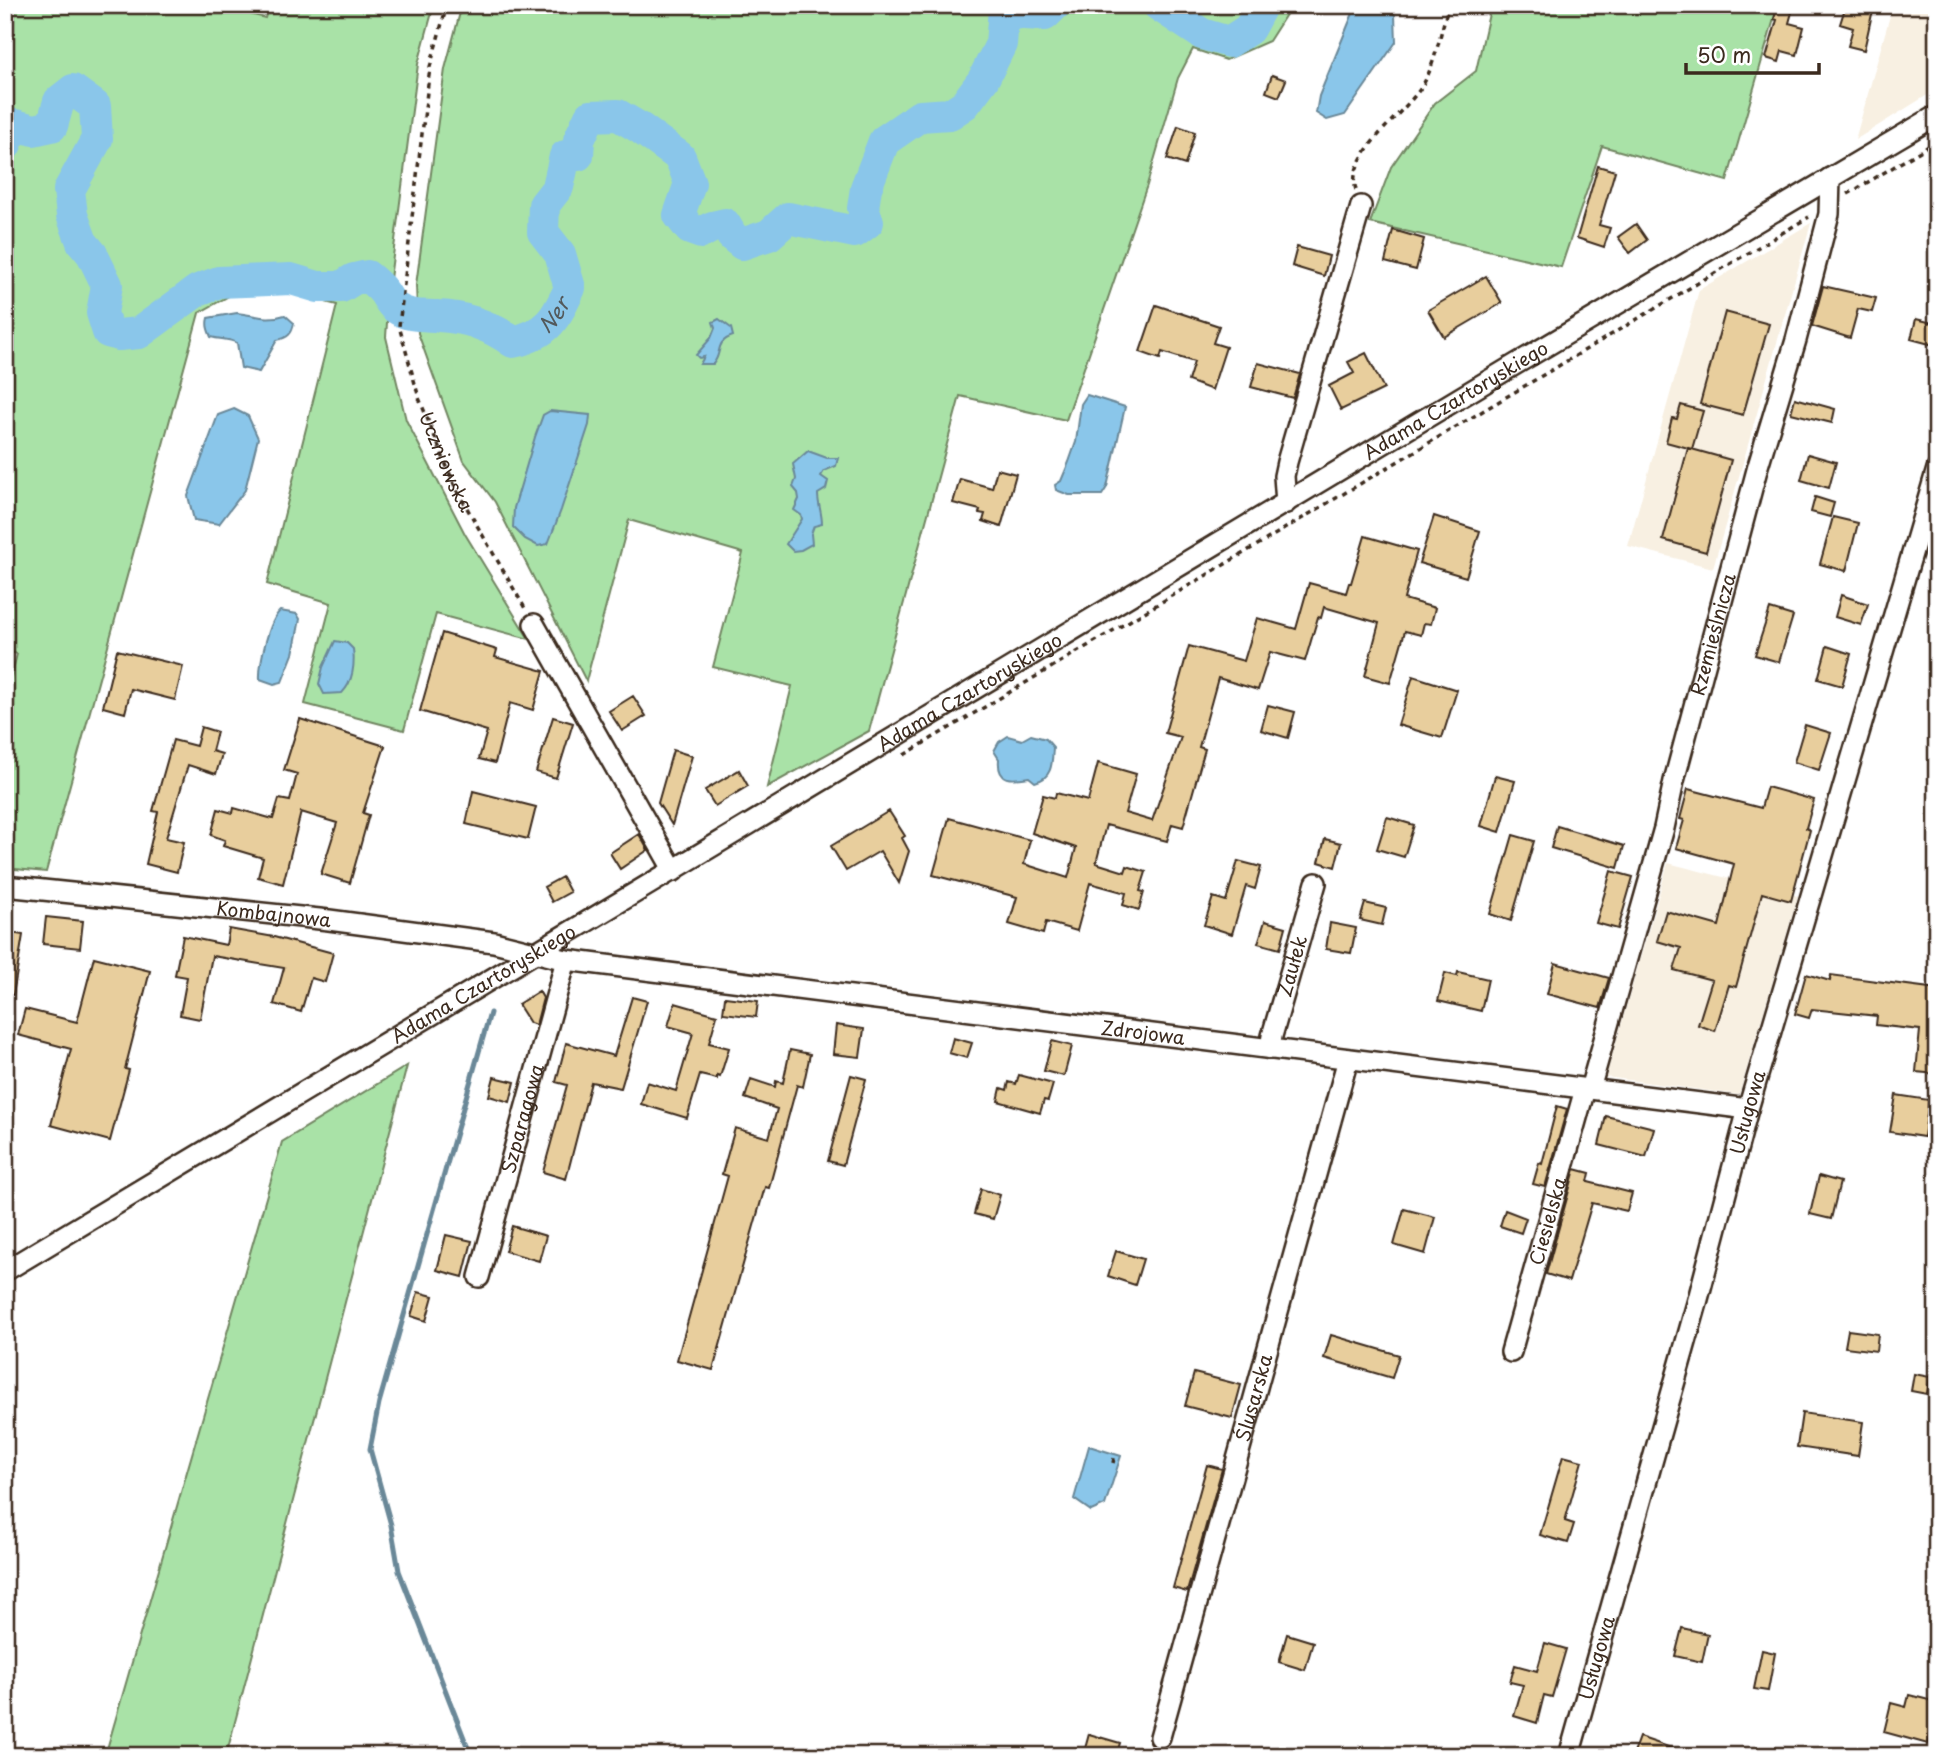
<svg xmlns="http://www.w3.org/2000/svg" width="1942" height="1761" font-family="'Playpen Sans',sans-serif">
  <rect width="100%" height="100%" fill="#fff"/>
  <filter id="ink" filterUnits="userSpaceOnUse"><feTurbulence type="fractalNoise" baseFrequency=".0143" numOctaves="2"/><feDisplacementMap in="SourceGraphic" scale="14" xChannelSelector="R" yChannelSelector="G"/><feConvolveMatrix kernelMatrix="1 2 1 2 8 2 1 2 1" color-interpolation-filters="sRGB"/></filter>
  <g filter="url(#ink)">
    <!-- built -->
    <path fill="#f8f0e2" d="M 1893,5 L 1937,5 L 1937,89 L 1855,140 Z
      M 1811,223 L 1713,568 L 1628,546 L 1699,290 Z
      M 1668,863 L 1798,896 L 1739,1095 L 1606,1077 Z"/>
    <!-- green -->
    <path fill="#a9e2a7" stroke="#728662" stroke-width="2" d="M 5,5 L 216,5 L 265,18 L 269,5 L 434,5 L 418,64 L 390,279 L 386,337 L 406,420 L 465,534 L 529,639 L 436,614 L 404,730 L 305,704 L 331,603 L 267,584 L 337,305 L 287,292 L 236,292 L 199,313 L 46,872 L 5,868 L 5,701 L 17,654 L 5,650 Z
      M 462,5 L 1292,5 L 1269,41 L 1226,60 L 1193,49 L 1178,78 L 1147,185 L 1066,420 L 960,396 L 869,731 L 767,787 L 792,686 L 713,667 L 743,553 L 629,520 L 586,681 L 495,502 L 464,461 L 418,333 L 416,285 L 445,69 Z
      M 1491,5 L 1778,5 L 1727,181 L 1602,146 L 1561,267 L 1370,223 L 1391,167 L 1435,103 L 1476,71 Z
      M 407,1066 L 226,1756 L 105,1756 L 282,1142 Z"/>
    <!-- water -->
    <path fill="#8ac6ea" stroke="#6a8898" stroke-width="2" d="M 1364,5 L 1385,5 L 1395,15 L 1396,42 L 1345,115 L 1327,120 L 1316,113 L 1319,96 L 1353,13 Z
      M 237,313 C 257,315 265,321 285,315 L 294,323 C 292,334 288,338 277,340 L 259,372 L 241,368 L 237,343 C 228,338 221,340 211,337 C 208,330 206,325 208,318 Z
      M 719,319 L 731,328 L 733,336 C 714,342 723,353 713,364 L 700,364 L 704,357 L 699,358 L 696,355 L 711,338 L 715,328 L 713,322 Z
      M 1087,395 L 1125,407 L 1107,487 L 1102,495 L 1069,495 L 1056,490 L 1055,485 L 1061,481 L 1069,462 L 1076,442 L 1081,404 Z
      M 234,409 L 248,416 L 258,438 L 245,490 L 219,524 L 194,520 L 188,496 L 218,415 Z
      M 550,411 L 590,415 L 589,425 L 561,510 L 548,544 L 538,546 L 525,539 L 513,527 L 514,508 L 535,437 L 543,415 Z
      M 808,451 L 827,458 L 838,458 L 836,466 L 824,471 L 821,476 L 828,481 L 826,489 L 818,494 C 818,505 822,513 822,524 L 814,526 L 811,534 L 812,544 L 801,550 L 793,551 L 786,544 L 802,519 L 801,515 L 794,510 L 799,499 L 798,493 L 793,487 L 796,479 L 793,464 Z
      M 280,611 L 297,614 L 300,619 L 293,654 L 282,682 L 274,684 L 260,679 C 259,663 269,621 280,611 Z
      M 335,641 L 347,643 L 353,649 C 355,664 353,682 342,693 L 324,694 L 319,684 L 323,667 Z
      M 1031,735 L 1046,739 L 1053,747 C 1052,762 1053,778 1035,782 L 1029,777 C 1011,780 997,782 999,759 L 994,751 L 999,742 L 1008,736 L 1022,740 Z
      M 1089,1446 L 1121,1456 L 1105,1505 L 1091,1511 L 1074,1499 Z"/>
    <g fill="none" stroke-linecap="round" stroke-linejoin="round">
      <!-- stream -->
      <path stroke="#6a8898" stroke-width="5" d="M 471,1756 L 399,1571 L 391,1525 L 370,1449 L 379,1403 L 490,1013"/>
      <!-- river -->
      <g stroke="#8ac6ea" stroke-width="32">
        <path d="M 1158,5 L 1202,34 L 1229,42 L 1249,29 L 1262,5"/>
        <path id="s1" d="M 5,146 L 15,125 L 34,130 L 52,126 L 59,101 L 73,90 L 95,106 L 97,139 L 69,190 L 72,215 L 82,242 L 92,254 L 107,285 L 102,313 L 108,332 L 119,335 L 139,333 L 198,290 L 219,282 L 291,279 L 318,287 L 341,287 L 354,279 L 367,276 C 373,281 378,285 383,291 C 387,296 390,304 396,308 C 409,317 423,315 438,316 C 465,317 491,326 513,342 C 548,334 556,318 570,288 L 560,254 L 543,232 L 544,205 L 558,187 L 565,156 L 578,155 L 579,140 L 590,116 L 618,115 L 640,128 L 680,157 L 690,183 L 679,215 L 690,229 L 701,233 L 712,227 L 725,224 L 732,236 L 742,244 L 769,235 L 788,218 L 855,232 L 868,222 L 863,208 L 866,188 L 884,141 L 920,116 L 950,114 L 965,104 L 983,80 L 1001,44 L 1004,9 L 1012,5 L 1024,14 L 1045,15 L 1055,5"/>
      </g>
    </g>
    <!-- building -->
    <path fill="#e8ce9d" stroke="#3b2a1e" stroke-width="2" d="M 1778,5 L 1794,5 L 1789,23 L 1804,27 L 1797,55 L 1782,51 L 1779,62 L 1766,58 L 1777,20 L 1774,19 Z
      M 1846,5 L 1874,5 L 1864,50 L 1848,46 L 1853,28 L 1840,24 Z
      M 1272,75 L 1286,80 L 1279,97 L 1266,92 Z
      M 1178,126 L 1195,132 L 1185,165 L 1167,159 Z
      M 1598,166 L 1615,171 L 1599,225 L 1610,228 L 1604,247 L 1577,238 Z
      M 1636,224 L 1647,240 L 1630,253 L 1618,237 Z
      M 1393,230 L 1424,239 L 1416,270 L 1385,262 Z
      M 1297,247 L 1329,256 L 1324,276 L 1292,266 Z
      M 1486,276 L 1502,303 L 1444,337 L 1428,310 Z
      M 1823,286 L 1876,298 L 1872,312 L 1858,309 L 1850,338 L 1812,326 Z
      M 1156,305 L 1219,326 L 1213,343 L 1226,347 L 1212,390 L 1188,381 L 1194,362 L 1162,352 L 1160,359 L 1140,352 Z
      M 1725,312 L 1769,324 L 1743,415 L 1700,404 Z
      M 1916,319 L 1937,324 L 1937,346 L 1911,339 Z
      M 1366,353 L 1384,389 L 1341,410 L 1329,386 L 1354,373 L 1348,362 Z
      M 1258,363 L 1300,374 L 1293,398 L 1251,387 Z
      M 1795,398 L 1835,409 L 1832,423 L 1791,413 Z
      M 1681,405 L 1703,411 L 1692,449 L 1666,442 L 1672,418 L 1677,419 Z
      M 1688,448 L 1731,460 L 1706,552 L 1663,540 Z
      M 1808,454 L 1836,462 L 1829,488 L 1801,480 Z
      M 997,469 L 1016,474 L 1001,527 L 983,521 L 985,514 L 979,513 L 980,510 L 953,503 L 960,479 L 992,488 Z
      M 1815,497 L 1834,503 L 1830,517 L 1811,512 Z
      M 1434,516 L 1480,531 L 1466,577 L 1419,563 Z
      M 1833,517 L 1858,523 L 1846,571 L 1820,564 Z
      M 1365,536 L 1417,551 L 1404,599 L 1435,608 L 1431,624 L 1424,623 L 1421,635 L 1405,631 L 1390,683 L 1365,676 L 1379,623 L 1324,607 L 1321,618 L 1318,617 L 1305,661 L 1270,652 L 1258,690 L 1218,678 L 1199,747 L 1205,749 L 1183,827 L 1172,824 L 1167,841 L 1106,825 L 1096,863 L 1125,872 L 1127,866 L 1146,872 L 1140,891 L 1144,892 L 1139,910 L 1123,905 L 1126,893 L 1090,883 L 1077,931 L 1046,922 L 1043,934 L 1009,924 L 1017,897 L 933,875 L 949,818 L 1030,840 L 1024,864 L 1068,878 L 1076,848 L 1032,833 L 1043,795 L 1055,798 L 1056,793 L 1088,801 L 1098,763 L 1136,774 L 1125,813 L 1152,821 L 1181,737 L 1165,733 L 1189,646 L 1244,661 L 1257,618 L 1296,629 L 1309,583 L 1346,593 L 1349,583 L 1351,583 Z
      M 1841,595 L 1868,604 L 1861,625 L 1835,617 Z
      M 1770,609 L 1793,616 L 1779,662 L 1755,655 Z
      M 442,633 L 497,650 L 495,657 L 544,671 L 533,710 L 510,703 L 495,763 L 479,759 L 487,731 L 420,711 Z
      M 1827,646 L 1851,654 L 1842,686 L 1818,679 Z
      M 117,650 L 183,666 L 175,700 L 131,689 L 125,713 L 103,707 Z
      M 1413,676 L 1457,690 L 1442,738 L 1398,725 Z
      M 633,696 L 646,716 L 622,731 L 609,711 Z
      M 1268,705 L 1295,712 L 1288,738 L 1261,730 Z
      M 553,717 L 573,723 L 556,778 L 536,772 Z
      M 300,719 L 385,746 L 363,813 L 369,815 L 350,883 L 321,874 L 337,823 L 301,812 L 283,884 L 258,877 L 263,858 L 223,846 L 225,840 L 211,835 L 218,809 L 233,813 L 234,808 L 273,819 L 279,799 L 290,801 L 297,774 L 284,770 Z
      M 1805,725 L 1831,733 L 1819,770 L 1794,762 Z
      M 201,727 L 217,732 L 212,751 L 222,754 L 216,774 L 188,765 L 166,838 L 184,842 L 177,872 L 146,864 L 158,812 L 153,811 L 173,740 L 196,746 Z
      M 673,750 L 692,756 L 672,825 L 658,803 Z
      M 739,770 L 748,786 L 715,806 L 705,790 Z
      M 1495,776 L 1515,781 L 1500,832 L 1481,826 Z
      M 1767,787 L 1814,800 L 1806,828 L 1810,830 L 1791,901 L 1762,893 L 1736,987 L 1729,985 L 1715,1031 L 1698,1025 L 1712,980 L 1674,970 L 1681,948 L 1657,941 L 1666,911 L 1719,926 L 1734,864 L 1676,848 L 1684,820 L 1680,819 L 1688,789 L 1761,808 Z
      M 473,791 L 536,807 L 528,839 L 466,824 Z
      M 889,811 L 905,836 L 902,838 L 909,851 L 899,883 L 880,851 L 846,871 L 831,846 Z
      M 1387,817 L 1414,825 L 1404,857 L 1377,849 Z
      M 1557,826 L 1624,846 L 1618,868 L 1551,848 Z
      M 639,834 L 648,850 L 620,869 L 610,853 Z
      M 1513,835 L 1534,841 L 1511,921 L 1490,914 Z
      M 1325,839 L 1341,843 L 1335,867 L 1319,862 Z
      M 1238,861 L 1261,867 L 1255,889 L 1246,886 L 1232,934 L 1204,925 L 1213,897 L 1226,901 Z
      M 1611,871 L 1633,877 L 1618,929 L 1596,923 Z
      M 562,877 L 570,892 L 552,902 L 544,887 Z
      M 1365,903 L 1386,908 L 1382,925 L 1360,920 Z
      M 46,917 L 83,921 L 80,948 L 43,944 Z
      M 1265,921 L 1286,927 L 1280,949 L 1258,943 Z
      M 1330,923 L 1356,928 L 1351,953 L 1326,949 Z
      M 229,929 L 274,937 L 333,953 L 325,982 L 311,978 L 301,1012 L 274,1004 L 284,968 L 212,956 L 200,1019 L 180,1015 L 187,977 L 175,975 L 183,936 L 226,945 Z
      M 5,932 L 23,935 L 13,995 L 5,994 Z
      M 94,957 L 150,971 L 125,1069 L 129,1070 L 110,1141 L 51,1125 L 71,1049 L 18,1035 L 25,1009 L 77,1022 Z
      M 1555,963 L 1609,978 L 1600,1008 L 1547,994 Z
      M 1458,972 L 1488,979 L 1481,1011 L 1438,1001 L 1445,973 L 1457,976 Z
      M 1806,974 L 1830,981 L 1831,975 L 1937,989 L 1937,1074 L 1916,1072 L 1920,1030 L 1876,1025 L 1877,1016 L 1812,1009 L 1809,1018 L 1795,1014 Z
      M 539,991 L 543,998 L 536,1025 L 530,1023 L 518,1004 Z
      M 632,997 L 647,1001 L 621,1088 L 591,1082 L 566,1179 L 543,1172 L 567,1085 L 556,1082 L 566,1043 L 614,1056 Z
      M 725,997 L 758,1001 L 756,1017 L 723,1013 Z
      M 675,1003 L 717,1015 L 709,1043 L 729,1048 L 720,1077 L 717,1076 L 717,1079 L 700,1075 L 687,1118 L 641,1104 L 647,1082 L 676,1091 L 693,1033 L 668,1026 Z
      M 836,1025 L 864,1029 L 860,1057 L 833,1054 Z
      M 953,1038 L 972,1043 L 967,1058 L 949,1053 Z
      M 1052,1041 L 1072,1046 L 1064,1076 L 1044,1071 Z
      M 790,1050 L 810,1054 L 803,1087 L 797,1085 L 769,1188 L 765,1187 L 713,1370 L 677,1360 L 728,1176 L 722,1174 L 735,1128 L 769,1138 L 777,1109 L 745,1098 L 751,1079 L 775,1087 L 776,1081 L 783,1083 Z
      M 851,1075 L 866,1079 L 843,1165 L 828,1161 Z
      M 1019,1075 L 1053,1084 L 1048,1101 L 1044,1100 L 1040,1113 L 998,1101 L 1001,1088 L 1007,1090 L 1009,1082 L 1016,1084 Z
      M 494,1077 L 515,1082 L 510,1102 L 489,1096 Z
      M 1896,1095 L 1929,1100 L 1924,1137 L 1890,1132 Z
      M 1557,1106 L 1567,1109 L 1545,1187 L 1533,1184 L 1539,1163 L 1542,1164 Z
      M 1606,1116 L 1654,1128 L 1646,1157 L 1599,1145 Z
      M 1575,1169 L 1590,1173 L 1588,1182 L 1632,1193 L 1627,1211 L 1592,1203 L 1569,1281 L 1546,1274 Z
      M 1819,1176 L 1840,1182 L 1831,1219 L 1810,1214 Z
      M 981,1189 L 1000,1195 L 993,1219 L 974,1214 Z
      M 1404,1209 L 1435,1217 L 1425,1254 L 1394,1245 Z
      M 1505,1210 L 1526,1218 L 1521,1233 L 1500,1226 Z
      M 512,1226 L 546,1236 L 539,1261 L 505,1251 Z
      M 446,1235 L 472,1241 L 463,1277 L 437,1270 Z
      M 1116,1251 L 1143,1259 L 1135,1285 L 1108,1276 Z
      M 418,1292 L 433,1296 L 426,1321 L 411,1316 Z
      M 1848,1330 L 1878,1334 L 1876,1351 L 1845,1347 Z
      M 1331,1335 L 1399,1355 L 1392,1378 L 1324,1358 Z
      M 1194,1373 L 1241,1385 L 1232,1418 L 1185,1406 Z
      M 1914,1374 L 1930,1377 L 1927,1394 L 1911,1391 Z
      M 1802,1413 L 1863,1422 L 1858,1456 L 1797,1447 Z
      M 1563,1456 L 1582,1461 L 1565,1521 L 1574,1524 L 1568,1543 L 1540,1535 Z
      M 1207,1465 L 1222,1469 L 1187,1592 L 1173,1588 Z
      M 1682,1628 L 1708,1634 L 1702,1662 L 1675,1656 Z
      M 1287,1634 L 1313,1642 L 1305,1670 L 1279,1662 Z
      M 1545,1643 L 1566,1649 L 1552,1697 L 1544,1695 L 1537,1723 L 1514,1716 L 1523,1685 L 1510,1682 L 1515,1665 L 1537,1671 Z
      M 1762,1650 L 1775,1653 L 1768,1691 L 1754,1689 Z
      M 1909,1695 L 1937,1702 L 1937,1711 L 1928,1744 L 1884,1732 L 1891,1703 L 1906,1707 Z
      M 1089,1734 L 1120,1743 L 1116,1756 L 1083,1756 Z
      M 1639,1737 L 1686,1753 L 1686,1756 L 1632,1756 Z"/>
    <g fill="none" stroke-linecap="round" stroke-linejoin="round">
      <!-- minor casing -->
      <g stroke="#3b2a1e" stroke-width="24">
        <g id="minor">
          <path d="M 1286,503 L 1284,476 L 1287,462 L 1361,206"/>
          <path d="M 534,624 L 674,871"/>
          <path id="s3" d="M 5,886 L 329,920 L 494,942 L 566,960 L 1748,1109"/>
          <path id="s4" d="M 1270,1049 L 1272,1036 L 1316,883"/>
          <path id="s5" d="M 1590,1089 L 1664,828 L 1674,781 L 1758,466 L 1796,340 L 1829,214 L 1830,178"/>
          <path id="s6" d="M 5,1271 L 1516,364 L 1937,115"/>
          <path id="s7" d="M 479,1277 L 566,960"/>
          <path id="s8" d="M 1511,1352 L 1585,1089"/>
          <path id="s9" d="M 1160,1737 L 1348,1059"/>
          <path id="s10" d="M 1569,1756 L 1697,1303 L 1748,1109 L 1937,469"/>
        </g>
      </g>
      <!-- path -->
      <g stroke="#3b2a1e" stroke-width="3.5" stroke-dasharray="5 5" stroke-linecap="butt">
        <path id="s2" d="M 447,5 L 430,67 L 399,326 L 419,398 L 456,489 L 526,610"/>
        <path d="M 1356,190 C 1344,152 1412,110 1426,79 C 1437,56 1441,29 1449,5"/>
        <path d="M 1848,194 L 1937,141"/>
        <path d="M 904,755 L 1809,217"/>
        <path d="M 1113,1463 L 1115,1454"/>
      </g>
      <!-- minor -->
      <use href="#minor" stroke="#fff" stroke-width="19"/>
    </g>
  </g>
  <g text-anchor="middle" stroke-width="5" stroke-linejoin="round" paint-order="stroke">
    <!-- street labels -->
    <g font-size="19" fill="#3b2a1e" stroke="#fff">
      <text dy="7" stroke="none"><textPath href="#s6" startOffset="1692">Adama Czartoryskiego</textPath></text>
      <text dy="7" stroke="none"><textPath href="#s2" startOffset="469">Uczniowska</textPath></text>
      <text dy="7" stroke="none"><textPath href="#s5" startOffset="471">Rzemieślnicza</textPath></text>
      <text dy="7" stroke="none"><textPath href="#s6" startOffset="1125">Adama Czartoryskiego</textPath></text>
      <text dy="7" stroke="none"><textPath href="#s3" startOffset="270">Kombajnowa</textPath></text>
      <text dy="7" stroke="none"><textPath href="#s4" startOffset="86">Zaułek</textPath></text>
      <text dy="7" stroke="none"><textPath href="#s6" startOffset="558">Adama Czartoryskiego</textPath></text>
      <text dy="7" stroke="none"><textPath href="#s3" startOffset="1148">Zdrojowa</textPath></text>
      <text dy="7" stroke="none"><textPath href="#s10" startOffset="668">Usługowa</textPath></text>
      <text dy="7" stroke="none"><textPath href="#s7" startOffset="164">Szparagowa</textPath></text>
      <text dy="7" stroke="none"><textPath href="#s8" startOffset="136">Ciesielska</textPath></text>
      <text dy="7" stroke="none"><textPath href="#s9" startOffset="352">Ślusarska</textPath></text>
      <text dy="7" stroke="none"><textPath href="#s10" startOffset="102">Usługowa</textPath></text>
    </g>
    <!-- water labels -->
    <g font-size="21" font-style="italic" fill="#53595b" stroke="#fff">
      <text dy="7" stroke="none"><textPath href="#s1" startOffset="873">Ner</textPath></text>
    </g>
  </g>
  <!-- margin -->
  <rect width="1942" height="1761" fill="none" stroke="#fff" stroke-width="28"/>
  <rect x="14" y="14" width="1914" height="1733" fill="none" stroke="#3b2a1e" stroke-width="2.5" filter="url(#ink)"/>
  <!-- scale -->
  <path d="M1686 63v10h133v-10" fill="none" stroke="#3b2a1e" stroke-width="3.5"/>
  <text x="1697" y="63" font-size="21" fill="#3b2a1e" stroke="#ffffff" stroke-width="5" paint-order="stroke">50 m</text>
</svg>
